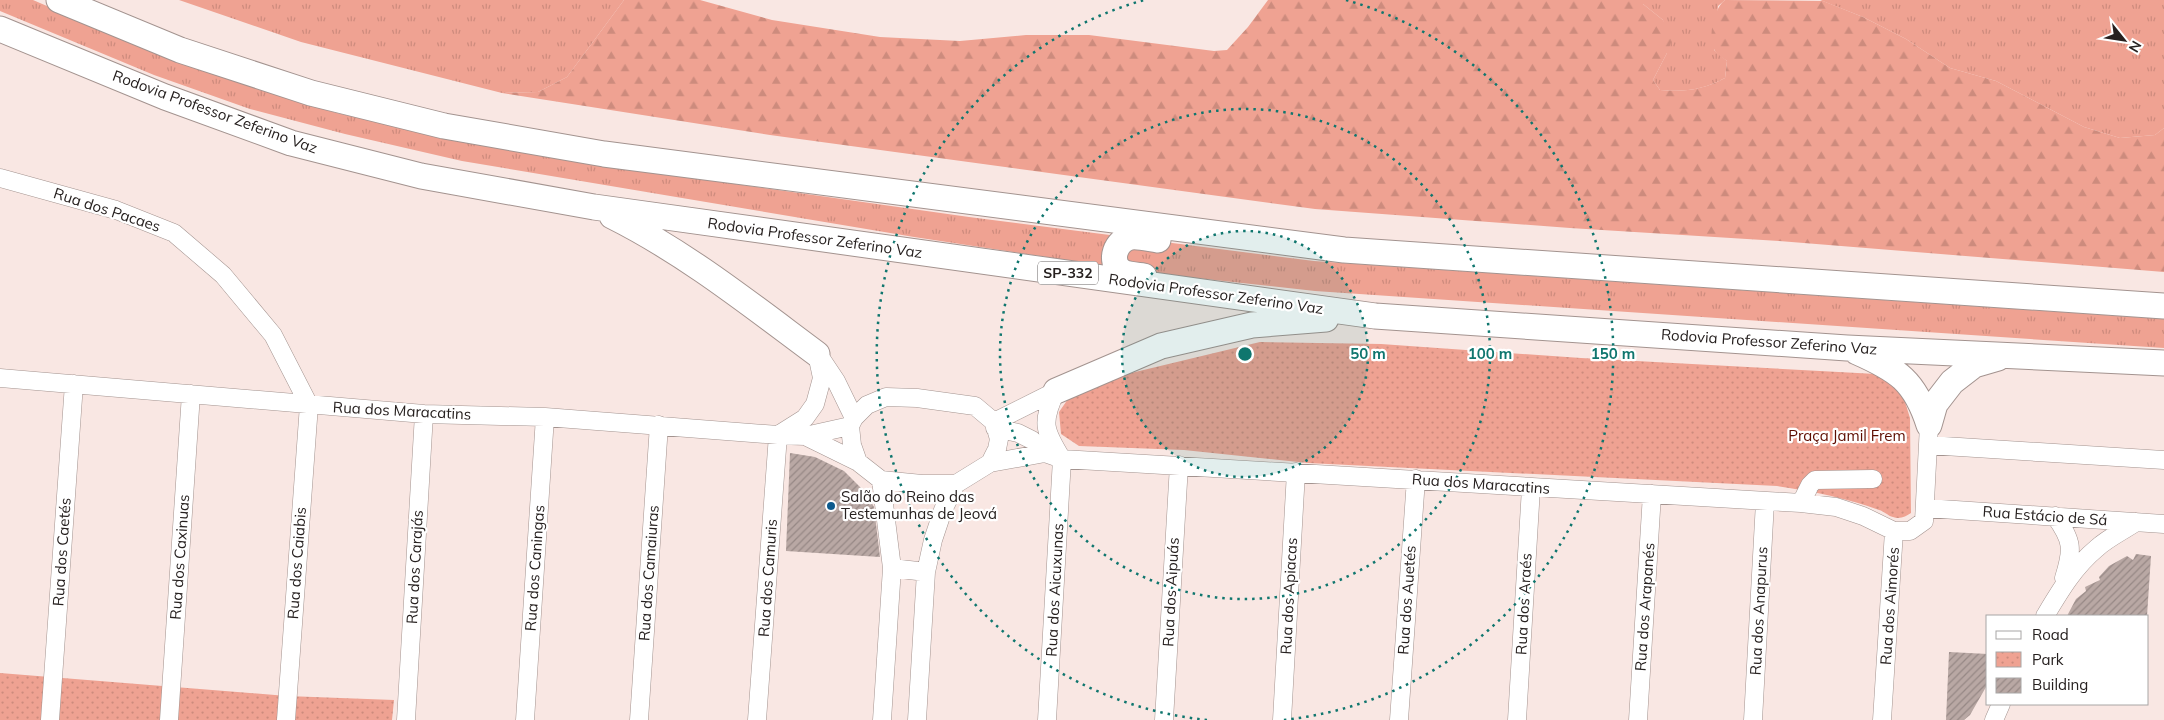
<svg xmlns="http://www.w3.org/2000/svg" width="2164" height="720" viewBox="0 0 2164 720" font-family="Mulish,sans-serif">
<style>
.grass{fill:url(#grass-tufts)}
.forest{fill:url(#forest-firs)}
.park{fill:url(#park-dots)}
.building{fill:url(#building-hatch)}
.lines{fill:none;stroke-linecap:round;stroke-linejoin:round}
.minor-casing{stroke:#a3938f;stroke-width:19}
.highway-casing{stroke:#a3938f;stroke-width:27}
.minor{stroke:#fff;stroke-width:18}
.highway{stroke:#fff;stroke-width:25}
.ring{fill:none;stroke:#0f766e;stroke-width:2.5;stroke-dasharray:2.5 5}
.poi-dot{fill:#0d5a8d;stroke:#fff;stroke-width:2}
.labels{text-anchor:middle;stroke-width:4.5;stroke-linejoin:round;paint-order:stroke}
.shield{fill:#fff;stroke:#676362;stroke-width:1}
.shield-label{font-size:14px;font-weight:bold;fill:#26201f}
.street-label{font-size:15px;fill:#26201f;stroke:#fff}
.park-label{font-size:15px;fill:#5d0d01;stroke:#fff}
.poi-label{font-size:15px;fill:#26201f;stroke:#fff;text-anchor:start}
.centre{fill:#0f766e;stroke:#fff;stroke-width:2.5}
.ring-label{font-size:15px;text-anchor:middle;font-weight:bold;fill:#0f766e;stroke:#fff;stroke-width:4.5;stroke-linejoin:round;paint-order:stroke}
</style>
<defs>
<pattern id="grass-tufts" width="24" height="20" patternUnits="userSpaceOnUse" patternTransform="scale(1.25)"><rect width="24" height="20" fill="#efa292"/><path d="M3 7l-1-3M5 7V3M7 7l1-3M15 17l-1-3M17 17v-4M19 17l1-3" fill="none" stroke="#cd8b7d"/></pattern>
<pattern id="forest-firs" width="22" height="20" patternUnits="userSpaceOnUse" patternTransform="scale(1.25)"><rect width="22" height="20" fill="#efa292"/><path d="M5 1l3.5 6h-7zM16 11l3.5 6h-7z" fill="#cd8b7d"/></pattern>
<pattern id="park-dots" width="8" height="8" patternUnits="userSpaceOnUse" patternTransform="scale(1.25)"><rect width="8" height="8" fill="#efa292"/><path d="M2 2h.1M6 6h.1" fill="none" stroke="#cd8b7d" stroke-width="1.8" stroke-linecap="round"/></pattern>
<pattern id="building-hatch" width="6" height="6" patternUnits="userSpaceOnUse" patternTransform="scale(1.25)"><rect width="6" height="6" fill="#b9a8a4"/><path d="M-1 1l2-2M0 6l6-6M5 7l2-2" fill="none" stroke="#968885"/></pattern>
</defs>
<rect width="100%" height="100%" fill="#f9e7e3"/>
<path class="grass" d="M0 0H33L170 59 279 96 337 113 474 144 672 175 969 217 1314 261 2164 319V348L1315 291 1159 274 914 237 462 161 345 134 250 109 154 75 0 11Z
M179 0H624L567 77 538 92 502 93 301 42Z
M1643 0H1725L1718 6 1714 50 1727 61 1725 78C1702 90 1686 92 1660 90L1653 80 1667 53 1663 20 1643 4Z
M1820 0H2164V128L2155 135 2120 138 2084 127 1996 81 1950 68 1906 39 1863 17Z"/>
<path class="forest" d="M624 0H700L772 20 880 37 960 41 1026 35H1089L1214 51 1227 50 1248 27 1268 0H1643V4L1663 20 1672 40 1667 53 1653 80 1660 90C1685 92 1702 90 1725 78L1727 61C1723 58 1718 55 1715 51 1707 38 1714 8 1725 0L1823 1 1863 17 1906 39 1950 68 1996 81 2084 127 2120 138 2155 135 2164 128V272L1779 241 1570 228 1315 209 770 135 502 93 538 92 567 77Z"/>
<path class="park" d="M1260 342 1381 344 1581 358 1876 374 1901 389 1910 418 1911 513C1906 516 1900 520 1893 517 1888 516 1884 511 1879 510 1847 498 1811 491 1777 486L1308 463 1184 450 1079 446 1061 434 1059 412 1077 386Z
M0 673 287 696 394 700 392 720H0Z"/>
<path class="building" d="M790 453 815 457 844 471 866 493 874 507 880 557 786 551Z
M2136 554 2151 556 2147 616H2067L2076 599 2086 591 2085 587 2100 580 2099 577 2109 566 2127 556 2133 560Z
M1949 652 1988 654 1986 687 1970 715 1964 720H1946Z"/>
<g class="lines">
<g class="minor-casing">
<path id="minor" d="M0 178 116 210 174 233 223 275 273 335 309 405 286 720
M822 360 836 381 854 418
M0 378 424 414 545 417 778 435 805 436 850 426
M886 397 917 398 975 406 994 422 999 439 997 449 990 463 956 484H922L881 480 858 462 852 445 850 426 854 418 867 405Z
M994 422 1056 391
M995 428 1018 433 1032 440 1045 453 1062 459 1801 503 1836 507 1863 516 1894 531
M805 436 858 462
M1928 445 2164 460
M990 463 1045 453
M881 480 892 568 882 720
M1801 503 1810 485 1815 480 1873 479
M1926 508 2164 524
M2055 516C2073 541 2073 549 2064 578
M892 568 926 572
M2045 616C2060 591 2074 567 2097 548 2108 538 2123 531 2136 522
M50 720 74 384
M169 720 191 394
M406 720 424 414
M525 720 545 417
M639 720 659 425
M757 720 778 435 805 418 815 404 822 378 817 354
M917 720 926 572 933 540 943 510 956 484
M1047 720 1062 459C1044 430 1041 423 1056 391
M1164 720 1179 465
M1282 720 1296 472
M1399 720 1416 479
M1517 720 1531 488
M1638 720 1652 494
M1753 720 1765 502
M1882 720 1894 531H1910L1924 521 1929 425
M1994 720 2001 704"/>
</g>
<g class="highway-casing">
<path id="highway" d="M59 0 180 50 311 93 444 126 604 154 1344 250 2164 306
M0 29 165 97 291 143 421 176 594 207 1375 316 1847 348 2164 363
M612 216C686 253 751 305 817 354
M1144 276C1137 275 1127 275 1121 271 1108 261 1116 240 1131 237 1139 236 1150 239 1158 240
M1857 352C1898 370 1915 381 1929 425
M1056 391 1161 346 1252 325 1326 319
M1929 425 1935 404 1952 382 1974 365 1998 358"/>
</g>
<use href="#minor" class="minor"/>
<use href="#highway" class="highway"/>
</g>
<circle cx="1245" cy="354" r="123" fill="#0f766e" fill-opacity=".12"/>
<g class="ring">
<circle cx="1245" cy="354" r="123"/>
<circle cx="1245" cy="354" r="245"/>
<path d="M1207 720A368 368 0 0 1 1144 0M1346 0A368 368 0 0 1 1283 720"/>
</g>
<circle class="poi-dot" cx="831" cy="506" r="5"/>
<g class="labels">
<rect class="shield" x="1038" y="261.5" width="60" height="23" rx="4"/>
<g class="shield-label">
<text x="1068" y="278">SP-332</text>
</g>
<g class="street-label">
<text transform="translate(215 112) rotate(20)" y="5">Rodovia Professor Zeferino Vaz</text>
<text transform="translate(107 210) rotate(18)" y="5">Rua dos Pacaes</text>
<text transform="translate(815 238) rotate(8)" y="5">Rodovia Professor Zeferino Vaz</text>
<text transform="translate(1216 294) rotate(8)" y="5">Rodovia Professor Zeferino Vaz</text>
<text transform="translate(1769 342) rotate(4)" y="5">Rodovia Professor Zeferino Vaz</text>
<text transform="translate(402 411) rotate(3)" y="5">Rua dos Maracatins</text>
<text transform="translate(1481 484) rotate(4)" y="5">Rua dos Maracatins</text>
<text transform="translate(2045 516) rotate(4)" y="5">Rua Estácio de Sá</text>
<text transform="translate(62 552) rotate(-86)" y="5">Rua dos Caetés</text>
<text transform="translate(180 557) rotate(-86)" y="5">Rua dos Caxinuas</text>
<text transform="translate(297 563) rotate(-86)" y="5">Rua dos Caiabis</text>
<text transform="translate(415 567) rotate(-87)" y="5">Rua dos Carajás</text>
<text transform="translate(535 568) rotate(-86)" y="5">Rua dos Caningas</text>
<text transform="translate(649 573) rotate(-86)" y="5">Rua dos Camaiuras</text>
<text transform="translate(768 578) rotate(-86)" y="5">Rua dos Camuris</text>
<text transform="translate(1055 590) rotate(-87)" y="5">Rua dos Aicuxunas</text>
<text transform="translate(1171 592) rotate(-87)" y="5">Rua dos Aipuás</text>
<text transform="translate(1289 596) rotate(-87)" y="5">Rua dos Apiacas</text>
<text transform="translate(1407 600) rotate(-86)" y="5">Rua dos Auetés</text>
<text transform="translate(1524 604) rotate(-87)" y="5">Rua dos Araés</text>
<text transform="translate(1890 606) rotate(-86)" y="5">Rua dos Aimorés</text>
<text transform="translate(1645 607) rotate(-86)" y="5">Rua dos Arapanés</text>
<text transform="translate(1759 611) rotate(-87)" y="5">Rua dos Anapurus</text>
</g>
<g class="park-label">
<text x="1847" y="441">Praça Jamil Frem</text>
</g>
<g class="poi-label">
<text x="841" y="502">Salão do Reino das<tspan x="841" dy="17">Testemunhas de Jeová</tspan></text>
</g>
</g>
<circle cx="1245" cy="354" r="8" class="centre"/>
<g class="ring-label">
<text x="1368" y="359">50 m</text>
<text x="1490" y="359">100 m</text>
<text x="1613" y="359">150 m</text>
</g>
<rect x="1986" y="615" width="162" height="90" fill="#ffffff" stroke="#a8a6a5"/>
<rect x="1996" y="631" width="25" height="8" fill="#ffffff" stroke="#a8a6a5"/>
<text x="2032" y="640" font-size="15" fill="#26201f">Road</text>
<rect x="1996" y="652" width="25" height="15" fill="url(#park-dots)" stroke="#a8a6a5"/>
<text x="2032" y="665" font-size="15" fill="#26201f">Park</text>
<rect x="1996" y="678" width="25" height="15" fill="url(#building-hatch)" stroke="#a8a6a5"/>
<text x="2032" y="690" font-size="15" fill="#26201f">Building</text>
<g transform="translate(2124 40) rotate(120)" stroke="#ffffff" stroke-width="4" paint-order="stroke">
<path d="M0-4L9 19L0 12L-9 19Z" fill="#26201f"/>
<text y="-8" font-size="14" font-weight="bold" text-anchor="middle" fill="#26201f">N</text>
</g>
</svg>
